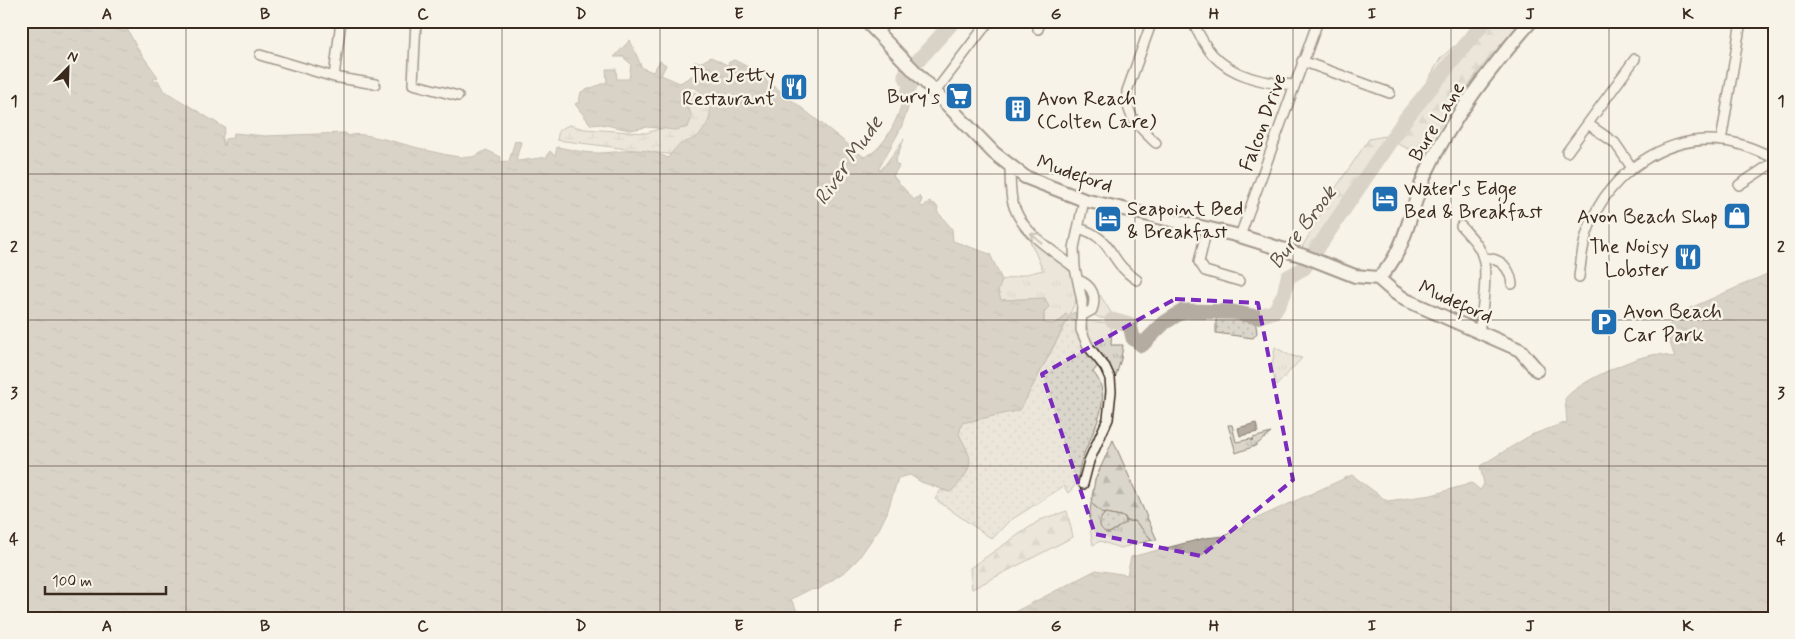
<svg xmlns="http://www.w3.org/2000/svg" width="1795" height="639" viewBox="0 0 1795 639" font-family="Mynerve,sans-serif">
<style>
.grass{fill:url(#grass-tufts);stroke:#8b8074}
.forest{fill:url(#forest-firs);stroke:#8b8074}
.wetland{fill:url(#wetland-marsh);stroke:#8b8074}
.park{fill:url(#park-dots);stroke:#8b8074}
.water{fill:url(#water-ripples);stroke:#84786c}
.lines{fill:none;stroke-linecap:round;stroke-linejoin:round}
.river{stroke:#b4aca0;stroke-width:15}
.street-casing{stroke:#3b2a1e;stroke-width:12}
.secondary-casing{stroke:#3b2a1e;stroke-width:16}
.street{stroke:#f7f3e8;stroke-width:9}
.secondary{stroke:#f7f3e8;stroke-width:12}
.oneway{stroke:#998e83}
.marked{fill:none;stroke:#7b2cbf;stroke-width:4;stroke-dasharray:10 6;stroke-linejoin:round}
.grid{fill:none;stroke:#3b2a1e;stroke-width:1;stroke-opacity:0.55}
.labels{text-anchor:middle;stroke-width:5;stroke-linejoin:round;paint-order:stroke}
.poi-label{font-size:20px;fill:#3b2a1e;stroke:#f7f3e8;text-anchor:end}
.street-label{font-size:20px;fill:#3b2a1e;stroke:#f7f3e8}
.water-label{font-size:21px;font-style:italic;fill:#5f5145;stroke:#f7f3e8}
.neatline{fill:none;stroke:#3b2a1e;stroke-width:2}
.grid-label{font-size:16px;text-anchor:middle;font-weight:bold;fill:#3b2a1e}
</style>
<defs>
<pattern id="grass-tufts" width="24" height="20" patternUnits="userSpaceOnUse" patternTransform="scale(1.25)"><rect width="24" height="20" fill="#dbd6cb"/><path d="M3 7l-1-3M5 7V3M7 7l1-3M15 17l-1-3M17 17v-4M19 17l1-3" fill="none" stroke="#bdb8ae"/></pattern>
<pattern id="forest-firs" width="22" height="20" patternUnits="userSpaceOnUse" patternTransform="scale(1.25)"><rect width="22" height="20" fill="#dbd6cb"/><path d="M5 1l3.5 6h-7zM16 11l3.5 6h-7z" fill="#bdb8ae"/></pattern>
<pattern id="wetland-marsh" width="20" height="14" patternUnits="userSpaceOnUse" patternTransform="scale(1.25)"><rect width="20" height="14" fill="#dbd6cb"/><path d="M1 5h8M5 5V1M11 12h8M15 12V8" fill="none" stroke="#bdb8ae"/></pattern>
<pattern id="park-dots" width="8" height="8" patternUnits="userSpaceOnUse" patternTransform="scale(1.25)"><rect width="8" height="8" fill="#dbd6cb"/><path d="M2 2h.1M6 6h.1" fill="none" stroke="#bdb8ae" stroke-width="1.8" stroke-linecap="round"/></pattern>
<pattern id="water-ripples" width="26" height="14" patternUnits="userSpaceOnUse" patternTransform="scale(1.25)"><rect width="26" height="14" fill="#b4aca0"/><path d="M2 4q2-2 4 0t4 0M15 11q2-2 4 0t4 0" fill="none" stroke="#948c82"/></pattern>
</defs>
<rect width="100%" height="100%" fill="#f7f3e8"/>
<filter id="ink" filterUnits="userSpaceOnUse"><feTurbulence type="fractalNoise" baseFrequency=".02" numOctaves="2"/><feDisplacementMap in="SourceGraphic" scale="10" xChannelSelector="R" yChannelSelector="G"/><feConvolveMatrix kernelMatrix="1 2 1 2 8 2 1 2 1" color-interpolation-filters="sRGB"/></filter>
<g filter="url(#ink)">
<path class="grass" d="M1033 240C1051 253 1077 268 1077 293 1077 300 1072 309 1069 316L1053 324 1044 323 1045 298 1001 300 998 291 1002 280 1043 270 1030 241Z
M1100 295 1112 314V319L1100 318 1092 314Z
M1086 321 1112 323 1111 345H1123L1121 359 1115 379 1089 336Z
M1275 347 1289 355 1302 358 1276 386 1272 366Z
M1228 425H1232L1236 442 1251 439 1252 441 1253 438 1271 433 1255 446 1236 453Z
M1091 503 1104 514 1100 524 1106 533H1110L1127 521H1135L1152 540 1120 548 1100 541 1093 545 1089 523Z"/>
<path class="forest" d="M1480 21H1521L1480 69 1420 154 1389 140 1311 253 1300 251 1335 189 1369 139 1391 135 1422 91 1440 59 1454 46 1457 48Z
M1113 440 1157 540H1152L1135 521H1127L1125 517 1106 513 1104 514 1091 503 1095 480Z
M1067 511 1073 537 972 589 970 568 1040 520Z"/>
<path class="wetland" d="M694 92 716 99 714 125 675 155 557 140 559 130 569 125 585 129 646 133 680 123Z"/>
<path class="park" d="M1216 317 1255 319 1257 333 1253 338 1216 333Z
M1069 318 1075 321 1078 334 1099 364 1093 372C1116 398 1091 433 1082 459 1077 473 1081 482 1068 493L1064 486 1008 522 992 539 935 499 941 490 950 492C960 484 975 467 968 453 966 447 962 441 959 434L962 423 1020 410Z
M1106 513 1125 517 1126 523 1109 533C1098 531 1097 519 1106 513Z"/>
<path class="water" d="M21 21H123L137 48 158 77 153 80 155 82 158 80 163 90 225 128 222 139 224 146 225 139 233 138 234 133 265 136 345 133 349 136C363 127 445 161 472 157 477 156 482 152 486 150L501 157 500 162 509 161 515 141 521 142 516 160 518 161 548 157 547 155 550 151 555 156 557 147C570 149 583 153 596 153 624 153 640 144 668 158 681 137 690 145 701 133 716 116 712 96 693 87L683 93 692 117 688 127 675 130 647 127 630 130 601 124 591 125 575 104 579 102 581 92 607 82 606 69H616L617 79H629L631 64 623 57H614L630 40 642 68 653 72 660 61 666 65 661 75 680 83 695 74 694 62H702L711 57 729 66 728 63 734 60 754 70 752 77 756 72 864 157C886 150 902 111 905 89 906 84 903 76 901 70L915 88 901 128 878 170H881L904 139 895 162 899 166 893 176 914 200 919 196 922 199 920 205 923 207 928 202 935 204 938 208 937 211 952 229 953 241 990 254 1002 280 998 291 1001 300 1045 298 1049 307 1043 313 1044 323 1053 324 1062 320 1065 314 1069 316 1074 312 1076 313 1075 321 1068 318 1020 410 962 423 959 434C962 441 966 447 968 453 975 467 960 484 950 492L921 482 910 475 898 478 887 513 879 529 858 559 847 570 819 589 809 590 791 599 797 611H788L787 618H21Z
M1774 271V618H1003L1096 570 1127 575 1131 557 1205 538 1225 536 1249 522 1352 475 1387 501 1432 495 1472 483 1480 490 1484 484 1480 466 1531 435 1567 422 1565 399C1576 383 1632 358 1652 355 1660 353 1667 356 1675 358L1666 330 1677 314Z
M1256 423 1258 432 1240 436 1238 428Z"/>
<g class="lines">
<path class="river" d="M908 92 910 86 905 75 954 21
M1112 320 1130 325 1133 338 1142 345 1164 323 1183 311 1233 312 1257 317 1275 311 1284 294 1288 277 1304 268 1406 118 1485 21"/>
<g class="street-casing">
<path id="street" d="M416 21 413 84 458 96
M1152 21 1127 91C1125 116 1139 127 1156 143
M1192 21C1198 32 1204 45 1212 54 1233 77 1264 83 1294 85
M1038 29 1040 21
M876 33 888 21
M260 55 334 77 375 84
M1302 61 1390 93
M334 77 341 21
M935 92 989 21
M1588 124 1615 143 1632 168
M1721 141 1741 21
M1567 152 1635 59
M1010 165C1010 176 1010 189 1012 200 1020 233 1051 249 1075 268
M1739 185 1774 162
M1461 226C1469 235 1480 245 1483 258 1488 275 1482 313 1479 331
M1078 228C1115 238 1107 261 1137 280
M1207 228 1199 262 1205 271 1239 281
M1240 236 1318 21
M1484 258C1500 258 1510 267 1512 284
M1579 277C1581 260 1583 241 1590 225 1610 173 1666 134 1723 141 1741 143 1757 150 1774 158
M1078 280C1092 285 1097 296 1092 310L1083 315
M1083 484 1089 461 1108 419 1111 391 1110 378 1105 367 1088 346 1081 330 1082 301 1075 268 1074 248 1084 200"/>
</g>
<g class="secondary-casing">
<path id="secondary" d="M866 21 994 153 1025 177 1084 200 1240 236 1304 256 1355 276 1378 278
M1378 278C1405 256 1411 206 1425 175 1451 118 1491 68 1531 21
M1378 278 1394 292 1406 300 1520 350 1537 370"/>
</g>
<use href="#street" class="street"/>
<use href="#secondary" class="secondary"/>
</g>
<defs><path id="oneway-shaft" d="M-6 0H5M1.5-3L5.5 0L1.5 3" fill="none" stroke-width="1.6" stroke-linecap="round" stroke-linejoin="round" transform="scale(1.25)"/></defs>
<use class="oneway" href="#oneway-shaft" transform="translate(1036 238) rotate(-139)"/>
</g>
<path d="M0 0H1795V639H0ZM1175 299 1258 303 1293 480 1201 556 1095 534 1042 374Z" fill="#f7f3e8" fill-opacity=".55" fill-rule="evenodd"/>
<path class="marked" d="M1175 299 1258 303 1293 480 1201 556 1095 534 1042 374Z"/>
<path class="grid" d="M186 21V618M344 21V618M502 21V618M660 21V618M818 21V618M977 21V618M1135 21V618M1293 21V618M1451 21V618M1609 21V618M21 174H1774M21 320H1774M21 466H1774"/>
<defs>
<g id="restaurant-square" transform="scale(1.4375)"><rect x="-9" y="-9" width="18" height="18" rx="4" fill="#1f6fb2" stroke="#f7f3e8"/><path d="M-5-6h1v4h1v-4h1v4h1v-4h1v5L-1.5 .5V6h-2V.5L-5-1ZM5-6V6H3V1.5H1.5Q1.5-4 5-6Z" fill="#fff"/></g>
<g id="supermarket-square" transform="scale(1.4375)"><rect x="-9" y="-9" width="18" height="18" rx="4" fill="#1f6fb2" stroke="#f7f3e8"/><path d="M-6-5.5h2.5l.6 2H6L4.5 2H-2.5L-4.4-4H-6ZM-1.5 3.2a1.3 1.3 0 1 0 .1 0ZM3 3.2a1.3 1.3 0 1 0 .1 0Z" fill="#fff"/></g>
<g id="building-square" transform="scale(1.4375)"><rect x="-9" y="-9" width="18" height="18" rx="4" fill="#1f6fb2" stroke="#f7f3e8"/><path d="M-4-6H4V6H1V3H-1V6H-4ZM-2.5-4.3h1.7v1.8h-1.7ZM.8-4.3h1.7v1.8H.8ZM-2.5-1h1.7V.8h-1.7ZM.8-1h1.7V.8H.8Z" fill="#fff"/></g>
<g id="hotel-square" transform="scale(1.4375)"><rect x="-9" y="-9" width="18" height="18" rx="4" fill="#1f6fb2" stroke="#f7f3e8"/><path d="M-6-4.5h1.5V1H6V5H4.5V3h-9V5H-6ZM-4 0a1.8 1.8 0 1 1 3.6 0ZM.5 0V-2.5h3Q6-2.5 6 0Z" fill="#fff"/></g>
<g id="shop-square" transform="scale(1.4375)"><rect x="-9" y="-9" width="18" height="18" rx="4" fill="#1f6fb2" stroke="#f7f3e8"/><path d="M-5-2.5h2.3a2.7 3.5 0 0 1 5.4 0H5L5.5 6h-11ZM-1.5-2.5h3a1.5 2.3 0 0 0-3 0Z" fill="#fff"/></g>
<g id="parking-square" transform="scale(1.4375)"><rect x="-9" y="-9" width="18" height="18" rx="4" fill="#1f6fb2" stroke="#f7f3e8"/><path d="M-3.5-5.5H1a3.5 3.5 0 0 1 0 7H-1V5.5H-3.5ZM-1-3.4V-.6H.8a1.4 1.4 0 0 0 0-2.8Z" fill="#fff"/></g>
</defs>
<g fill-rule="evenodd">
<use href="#restaurant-square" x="794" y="87"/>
<use href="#supermarket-square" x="959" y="96"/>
<use href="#building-square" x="1018" y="109"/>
<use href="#hotel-square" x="1385" y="199"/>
<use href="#shop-square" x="1737" y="216"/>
<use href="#hotel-square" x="1108" y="219"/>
<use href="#restaurant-square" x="1688" y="257"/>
<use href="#parking-square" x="1604" y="322"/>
</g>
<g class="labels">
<g class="poi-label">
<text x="775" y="82">The Jetty<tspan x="775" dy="23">Restaurant</tspan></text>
<text x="940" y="103">Bury's</text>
<text x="1037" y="105" text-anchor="start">Avon Reach<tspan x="1037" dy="23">(Colten Care)</tspan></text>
<text x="1404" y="195" text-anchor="start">Water's Edge<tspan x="1404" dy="23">Bed &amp; Breakfast</tspan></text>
<text x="1127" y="215" text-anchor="start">Seapoint Bed<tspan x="1127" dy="23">&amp; Breakfast</tspan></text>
<text x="1718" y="223">Avon Beach Shop</text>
<text x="1669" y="253">The Noisy<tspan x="1669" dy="23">Lobster</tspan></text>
<text x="1623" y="318" text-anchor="start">Avon Beach<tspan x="1623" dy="23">Car Park</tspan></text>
</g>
<g class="street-label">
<text transform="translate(1436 121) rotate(-59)" y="7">Bure Lane</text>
<text transform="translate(1262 122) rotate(-70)" y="7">Falcon Drive</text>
<text transform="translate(1075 173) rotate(19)" y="7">Mudeford</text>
<text transform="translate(1456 301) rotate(24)" y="7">Mudeford</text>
</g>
<g class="water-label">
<text transform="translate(848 160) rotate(-55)" y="7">River Mude</text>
<text transform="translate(1302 227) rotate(-53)" y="7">Bure Brook</text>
</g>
</g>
<rect width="1795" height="639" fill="none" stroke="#f7f3e8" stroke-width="55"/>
<g transform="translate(68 68) rotate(23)" stroke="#f7f3e8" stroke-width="4" paint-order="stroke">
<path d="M0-4L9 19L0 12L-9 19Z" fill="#3b2a1e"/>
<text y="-8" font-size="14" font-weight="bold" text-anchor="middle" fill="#3b2a1e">N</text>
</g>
<path d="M45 586v8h121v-8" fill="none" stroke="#3b2a1e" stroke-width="2.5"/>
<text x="52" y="586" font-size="15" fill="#3b2a1e" stroke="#f7f3e8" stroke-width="4" paint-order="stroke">100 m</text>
<rect x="28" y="28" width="1740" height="584" class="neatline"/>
<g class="grid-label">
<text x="107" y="19">A</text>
<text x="265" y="19">B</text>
<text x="423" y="19">C</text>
<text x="581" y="19">D</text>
<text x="739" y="19">E</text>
<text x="898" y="19">F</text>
<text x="1056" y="19">G</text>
<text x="1214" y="19">H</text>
<text x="1372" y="19">I</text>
<text x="1530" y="19">J</text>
<text x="1688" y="19">K</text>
<text x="14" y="106">1</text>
<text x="1781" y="106">1</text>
<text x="14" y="252">2</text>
<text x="1781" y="252">2</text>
<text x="14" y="398">3</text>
<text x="1781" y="398">3</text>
<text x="14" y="544">4</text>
<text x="1781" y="544">4</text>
<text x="107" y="631">A</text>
<text x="265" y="631">B</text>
<text x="423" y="631">C</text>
<text x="581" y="631">D</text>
<text x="739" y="631">E</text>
<text x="898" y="631">F</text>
<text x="1056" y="631">G</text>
<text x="1214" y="631">H</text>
<text x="1372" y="631">I</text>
<text x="1530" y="631">J</text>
<text x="1688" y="631">K</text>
</g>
</svg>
